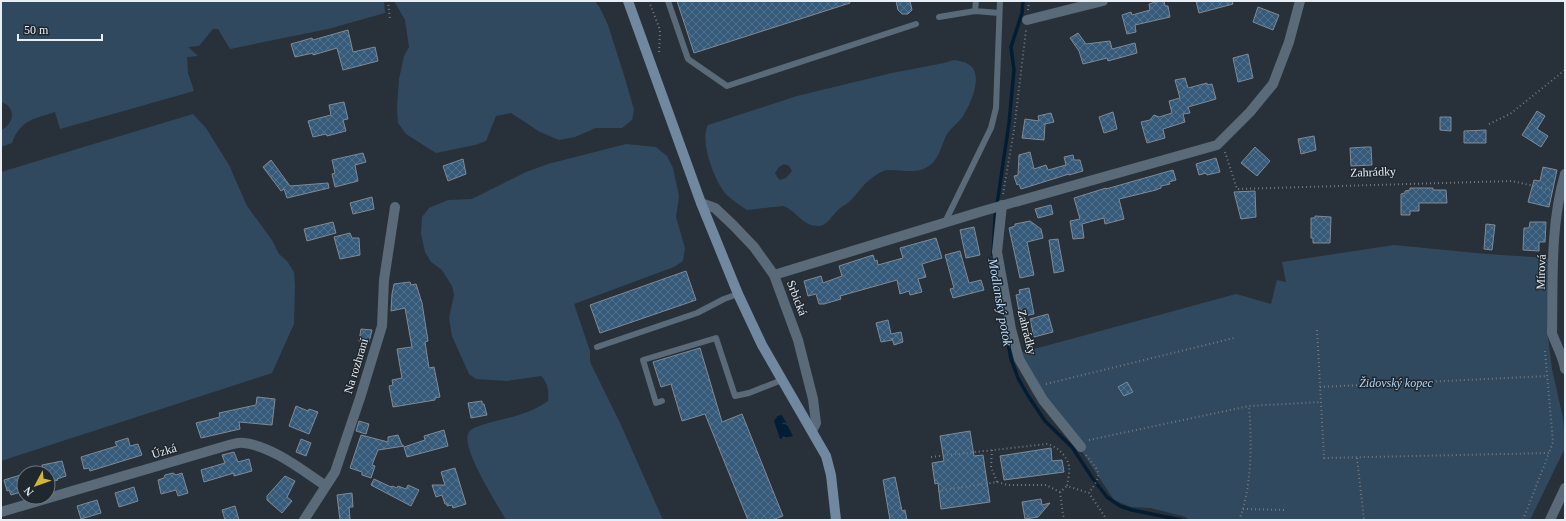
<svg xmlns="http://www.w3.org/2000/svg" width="1566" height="521" viewBox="0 0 1566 521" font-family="'Times New Roman',serif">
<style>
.green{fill:#31495e;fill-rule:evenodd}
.water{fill:url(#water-ripples)}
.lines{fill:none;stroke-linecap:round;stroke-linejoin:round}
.stream{stroke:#031e34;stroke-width:3.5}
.building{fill:url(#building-cross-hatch);stroke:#808a94}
.path{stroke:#727980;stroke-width:2;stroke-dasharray:1 3;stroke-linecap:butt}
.lane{stroke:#5a6a78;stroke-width:6}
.street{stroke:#5a6a78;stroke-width:10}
.secondary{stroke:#7089a0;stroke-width:10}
.labels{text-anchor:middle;stroke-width:3;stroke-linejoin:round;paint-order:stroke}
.street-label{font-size:12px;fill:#e9eef4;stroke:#1f272f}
.park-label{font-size:12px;font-style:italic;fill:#b1d4f4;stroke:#1f272f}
.water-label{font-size:13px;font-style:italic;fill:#bbdeff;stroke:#1f272f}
</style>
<defs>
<pattern id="water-ripples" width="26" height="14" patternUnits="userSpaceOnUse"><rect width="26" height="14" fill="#031e34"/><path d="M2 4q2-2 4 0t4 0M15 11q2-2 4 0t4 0" fill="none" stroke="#283f52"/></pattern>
<pattern id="building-cross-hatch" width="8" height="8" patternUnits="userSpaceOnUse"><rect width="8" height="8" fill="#365a7a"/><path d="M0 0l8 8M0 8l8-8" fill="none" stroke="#53728e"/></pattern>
</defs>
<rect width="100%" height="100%" fill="#283139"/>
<path class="green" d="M1 1H384L385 13 328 29 230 49 218 29H213L199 46 188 47 198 56 187 57 188 73 194 91 60 129 55 112C34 119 20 120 12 143L1 147V130C15 124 16 106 1 102Z
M394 1H595L600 8 608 25 624 75 634 110 632 120 622 128H596L575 137 559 140 540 132 511 113 496 116 486 141 475 145 436 153 406 134 398 123 397 108 399 79 404 56 409 47 405 20Z
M954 60C960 61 966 62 971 66 983 77 970 105 963 116 958 123 951 128 947 134 941 145 940 158 929 166 916 175 902 169 888 170 883 170 876 175 872 178 863 184 858 193 851 200 848 204 843 205 839 209 833 214 827 226 819 226 803 227 796 210 783 206L747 210C740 205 733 201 727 195 715 183 699 140 708 125L797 96 892 73 944 63ZM784 164 789 166 792 171 786 178 780 180 777 177 775 173 779 167Z
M193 114 206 128 229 165 247 206 272 240 279 254 287 261 294 272 295 285 294 324 272 373 1 461V172Z
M626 144 656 147 667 156 673 168 679 196 676 217 685 248 683 261 674 267 574 304 590 351V362L621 425 663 520H506C498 505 459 446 469 432 472 427 483 425 488 423 510 417 528 415 548 401 549 391 548 383 541 376L507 381 476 379 469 374 452 336 449 318 454 295 452 286 442 270 431 262 425 252 421 234 422 217 429 208 448 200 472 199 526 172 548 164Z
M1394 245 1486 254 1548 258 1547 329 1552 369 1563 418 1565 448 1530 520H1188L1186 517 1151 508 1131 507 1114 500 1077 444 1033 394 1019 366 1016 354 1236 294 1271 304 1277 280 1286 282 1282 262Z"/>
<path class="water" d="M782 415 793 436 780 439 774 421 777 416Z"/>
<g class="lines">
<path class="stream" d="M993 255 995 218 1009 123 1014 70 1011 47 1022 13 1023 1
M1004 321 1011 359 1018 378 1027 394 1045 421 1072 447 1093 479 1107 497 1120 506 1132 510 1181 520"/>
</g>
<path class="building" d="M677 1H849L850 3 694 53Z
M896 1H910L912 10 908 14H902L898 10Z
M1159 1H1164L1165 6H1168L1170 17 1135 25 1136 32 1127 34 1122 15 1131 12 1132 15 1150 10 1149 4Z
M1196 1H1232L1233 4 1199 13Z
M1258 7 1279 15 1273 30 1253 22Z
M348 30 353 52 375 47 378 61 343 70 337 48 313 55V53L295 57 291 44 312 38 313 40Z
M1078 33 1086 44 1110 41 1112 49 1135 43 1137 53 1108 61 1107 58 1083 64 1079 51 1070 38Z
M1248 54 1253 78 1238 82 1233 58Z
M1185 78 1188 88 1207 83V85L1212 84 1216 99 1188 107 1190 113 1183 114 1185 122 1163 129 1165 138 1147 143 1141 122 1150 120 1154 115 1159 117 1172 113 1169 101 1180 98 1175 80Z
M344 102 348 119 343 120 346 131 327 136 326 134 313 137 308 121 331 115 329 105Z
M1537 111 1545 116 1537 129 1548 136 1541 147 1522 135Z
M1113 112 1117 129 1104 133 1099 117Z
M1051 113 1054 122 1045 124 1044 140 1022 138 1025 119 1039 121 1038 116Z
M1440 117H1451V131L1440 130Z
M1486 130V143H1464V131Z
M1314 136 1316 150 1301 154 1298 139Z
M1255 147 1270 161 1257 176 1241 163Z
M1366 147H1371L1372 165 1351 166 1350 148Z
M1030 152 1034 169 1046 165 1048 170 1066 165 1064 157 1073 155 1074 160H1080L1083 171 1069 175V174L1021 189 1019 184 1017 185 1014 176 1018 175 1019 155Z
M363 153 366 162 355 165 358 181 335 187 332 174 335 173 332 160Z
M1216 158 1220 172 1207 175 1206 173 1199 175 1196 164Z
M463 159 466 174 448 181 443 166Z
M271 160 290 186 328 183 329 188 287 198 284 189 281 191 263 167Z
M1543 167 1557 170 1549 207 1528 202 1534 180 1540 181Z
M1173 170 1176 180 1169 182 1170 184 1161 186V188L1156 190 1119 199 1124 219 1105 224 1104 218 1082 224 1084 238 1073 239 1070 221 1080 219 1074 198 1106 188V189Z
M1410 188H1433V190H1446L1447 203H1419V211H1410V215H1401V194L1405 193V191L1410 190Z
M1255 191 1256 217 1241 219 1234 192Z
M372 197 374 209 353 214 350 203Z
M1051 205 1053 214 1038 218 1035 209Z
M1315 216 1331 217 1330 243H1313V238H1311V218H1315Z
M1030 221 1041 229 1043 238 1027 242 1034 275 1020 278 1009 228 1015 226V224Z
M333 222 336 233 307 241 304 229Z
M1530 222H1546L1545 242H1539V251L1523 250 1524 228H1529Z
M1486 224 1495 225 1492 250 1484 249Z
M974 227 980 255 966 258 960 230Z
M350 233 352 238H359L360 255 340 259 334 237Z
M936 238 942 258 922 264 926 277 918 279 922 292 910 295 909 291 900 294 897 280 840 296 841 299 824 304H819L816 294 808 296 804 281 821 276 823 283 842 276 839 266 873 255 875 261 877 260 878 265 903 258 900 248Z
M1058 239 1064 271 1054 273 1049 240Z
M960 251 969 283 981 280 984 290 953 298 950 289 954 288 945 255Z
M686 271 696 300 600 333 590 305Z
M410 282 411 285 416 284 422 303 428 341 425 342 429 368 434 367 440 397 435 398V400L393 407 389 386 393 385 392 380 402 378 397 349 412 347 405 308 391 311 392 294 394 284Z
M1029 288 1034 314 1020 317 1016 295 1020 294 1019 290Z
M1048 314 1053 332 1034 337 1030 319Z
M888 320 891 334 901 332 903 342 894 345 892 338V340L881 342 876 323Z
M361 329 372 330 369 342 359 341Z
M700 348 722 422 742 414 783 516 772 520H748L705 414 682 421 671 384 661 387 653 362Z
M1127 382 1133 392 1124 396 1118 387Z
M257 397 275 399 272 425 239 422 240 429 201 438 196 423 220 417 219 413 256 405Z
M482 401V404H484L487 415 471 418 468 403Z
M296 406 308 411 309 409 318 412 309 434 289 426Z
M359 421 369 424 366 434 356 431Z
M444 430 448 446 407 457 404 447 425 440 424 436Z
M970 431 974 456 983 455 990 502 941 509 938 483 935 484 932 463 944 461 940 436Z
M361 435 388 442V437L398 435 402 445 404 446 378 450 372 465 375 466 371 478 362 475V472L350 468Z
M128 438 130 446 138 444 142 455 90 471 89 468 84 469 81 457 117 446 115 442Z
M301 439 311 443 306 456 296 452Z
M1051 448 1052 461 1062 460 1064 472 1004 480 1000 456Z
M234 452 238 462 249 459 252 471 234 476V473L204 482 201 470 225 463 222 455Z
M62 461 66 476 57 479 58 480 48 483V473H30V470L42 467V465Z
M455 468 466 504 453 508 452 505 447 506V504H445L442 495 436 497 432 485H445L441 472Z
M173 473 176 475 182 473 188 493 178 496 176 490 161 494 158 480 164 478 165 475Z
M24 474V491L11 495 9 490 7 491 4 480Z
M285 476 295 481 287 497 292 501 282 513 267 500V496Z
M895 477 902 511 905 510 907 520H890L883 480Z
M374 479 391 487 392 486 397 488 398 486 406 489 408 485 419 490 411 506 371 485Z
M134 487 138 501 119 507 115 493Z
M352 493 353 507H349L350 519 340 520 337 495Z
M1041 499 1042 505 1050 503 1038 517 1025 519 1022 502Z
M97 500 101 513 81 519 77 506Z
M235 506 239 520H225L222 510Z"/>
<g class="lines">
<path class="path" d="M388 1 390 19
M649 1 660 30 659 54
M1028 10 1029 1
M1489 124 1510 114 1565 70
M1225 152 1237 189 1512 181 1551 190
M1003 194 1014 130 1026 30
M1317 330 1324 458 1549 453 1523 520
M1545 351 1553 442 1549 453
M1046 384 1234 338
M1320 387 1548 376
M1089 440 1249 406 1321 402
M992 450 991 467 997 482
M1086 455C1100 473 1103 473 1089 493
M931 457 1047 444C1057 446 1067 456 1069 466 1070 471 1068 480 1067 486L1089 493 1107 520
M1357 458 1364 520
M938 491 997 482 1008 485H1046L1060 492 1067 486
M1060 492 1063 515 1065 520
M1243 509 1287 510
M1239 520C1252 488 1252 441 1249 407"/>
<path class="lane" d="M668 1 688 59 727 86 916 24
M975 11 976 1
M939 17 975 11 999 13
M945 222 991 128 996 108 1000 1
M597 347 697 313 724 299 738 294
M662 401 656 403 643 360 716 338 735 396 749 393 782 380"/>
<path class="street" d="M1027 20 1103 1
M1565 174C1550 225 1553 280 1552 333 1556 345 1563 356 1565 369
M701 203 715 208 733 225 754 247 774 275 798 340 813 399 816 423 812 431
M1002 205 997 252 1011 329 1019 359 1043 400 1081 447
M774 275 983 211 1217 145 1250 112 1273 84 1289 42 1300 1
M1 512 229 445C234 444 239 442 244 443 272 446 303 471 326 486
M304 520 335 472 360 398 382 326 384 280 395 207
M1550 520 1565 488"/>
<path class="secondary" d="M628 1 701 203 738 294 762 345 826 456 831 475 836 520"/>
</g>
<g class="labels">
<g class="street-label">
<text transform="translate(1373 172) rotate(-2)" y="4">Zahrádky</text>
<text transform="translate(1541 272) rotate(-88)" y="4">Mírová</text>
<text transform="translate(797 298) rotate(69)" y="4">Srbická</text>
<text transform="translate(1027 332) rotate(76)" y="4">Zahrádky</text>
<text transform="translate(356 366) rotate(-73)" y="4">Na rozhraní</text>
<text transform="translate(164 451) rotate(-17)" y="4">Úzká</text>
</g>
<g class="park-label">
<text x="1396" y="387">Židovský kopec</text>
</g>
<g class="water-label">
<text transform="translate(1001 302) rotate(80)" y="5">Modlanský potok</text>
</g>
</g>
<rect width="1566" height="521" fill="none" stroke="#e9eef4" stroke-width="4"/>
<g transform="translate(36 485) rotate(229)"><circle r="19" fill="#1f272f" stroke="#70777e"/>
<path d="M0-3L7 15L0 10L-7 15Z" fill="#d3b635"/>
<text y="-6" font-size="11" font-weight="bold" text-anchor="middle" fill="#e9eef4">N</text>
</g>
<path d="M18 34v6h84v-6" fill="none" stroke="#e9eef4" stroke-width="2"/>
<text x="24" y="34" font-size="12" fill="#e9eef4" stroke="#1f272f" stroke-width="3" paint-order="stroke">50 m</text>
</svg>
